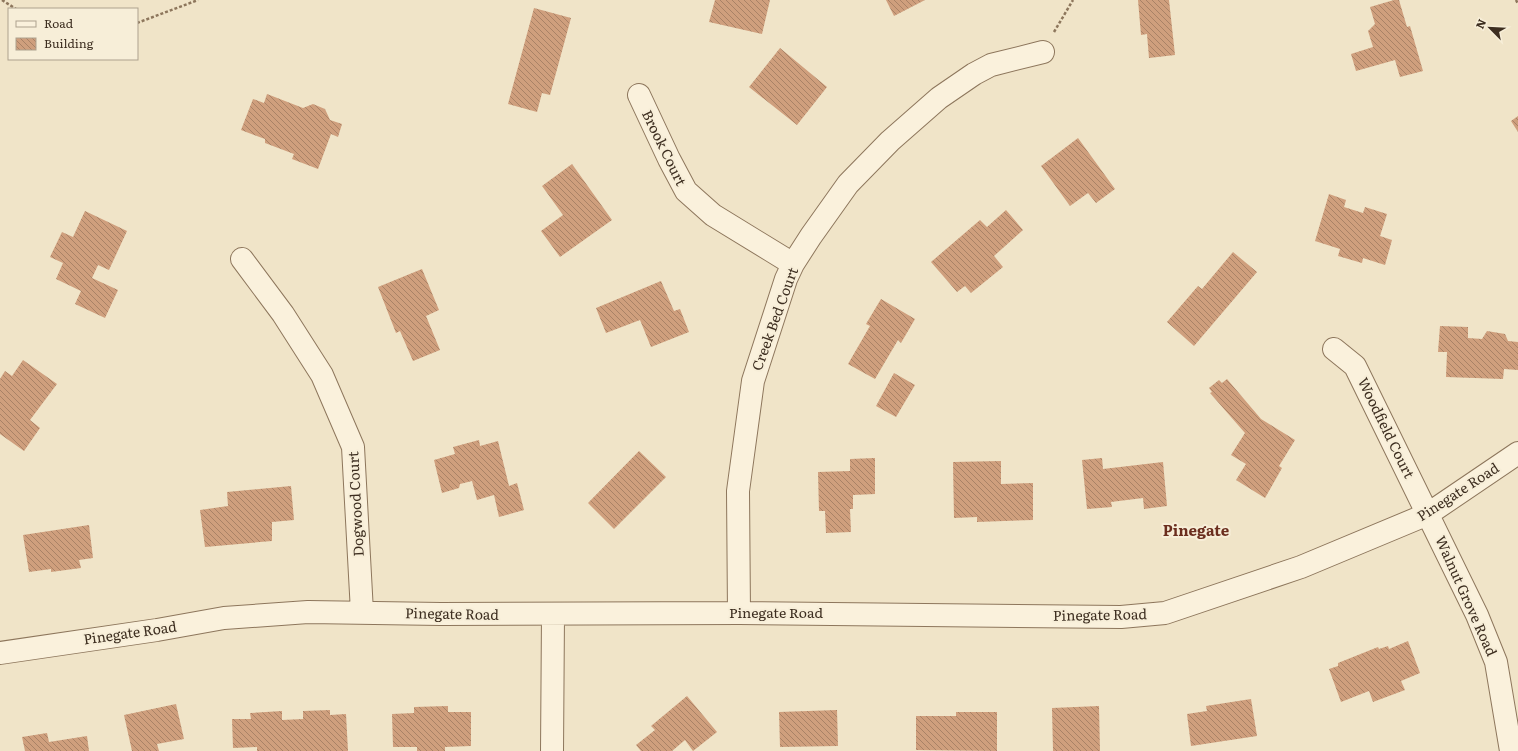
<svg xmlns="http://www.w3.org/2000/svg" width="1518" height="751" viewBox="0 0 1518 751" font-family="Literata,serif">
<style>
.building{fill:url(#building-back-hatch)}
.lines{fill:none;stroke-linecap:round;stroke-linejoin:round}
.street-casing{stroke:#8d765c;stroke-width:24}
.path{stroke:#8d765c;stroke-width:2.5;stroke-dasharray:3 2;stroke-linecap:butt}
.street{stroke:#faf1dc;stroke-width:22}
.labels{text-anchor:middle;stroke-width:4;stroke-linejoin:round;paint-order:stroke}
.street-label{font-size:14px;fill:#3d2e20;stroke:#f7eed8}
.neighbourhood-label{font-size:15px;font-weight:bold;fill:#6b2e1e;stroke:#f7eed8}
</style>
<defs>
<pattern id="building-back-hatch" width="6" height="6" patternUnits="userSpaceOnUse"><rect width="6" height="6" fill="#cf9f7d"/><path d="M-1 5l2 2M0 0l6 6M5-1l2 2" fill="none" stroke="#a98266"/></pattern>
</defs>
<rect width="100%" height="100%" fill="#f0e4c8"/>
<path class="building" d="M715 0H770L762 34 709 22Z
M886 0H925L894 16Z
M1138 0H1169L1175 55 1149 58 1147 34 1141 35Z
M1394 0H1399L1407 27 1410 26 1423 71 1400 77 1395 60 1356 71 1351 54 1373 47 1368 31 1375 24 1370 7Z
M534 8 571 18 550 95 542 93 537 112 508 104Z
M780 48 827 87 797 125 749 87Z
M267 94 303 108 313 104 325 109 330 120 342 124 338 137 331 134 318 169 292 159 294 154 265 143V139L241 130 253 99 264 103Z
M1518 116V132L1511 121Z
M1078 138 1115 189 1096 203 1088 193 1070 206 1041 166Z
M572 164 612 220 560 257 541 231 563 215 542 186Z
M1329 194 1346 200 1344 207 1363 213 1365 207 1387 214 1380 236 1392 240 1385 265 1363 258 1362 263 1338 256 1340 249 1315 241Z
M1006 210 1023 230 994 256 1003 267 971 293 965 286 957 292 931 262 980 220 987 227Z
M85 211 127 231 109 270 98 265 92 278 118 290 105 318 75 304 81 291 56 279 63 263 50 257 62 232 73 237Z
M1233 252 1257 272 1194 346 1167 322 1198 286 1202 289Z
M422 269 439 310 426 316 440 350 413 361 400 331 396 333 378 287Z
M661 281 674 311 680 309 689 332 651 347 640 320 606 333 596 308Z
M881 299 915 319 901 343 898 340 875 379 848 364 870 326 866 324Z
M1440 326 1468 327V338L1482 339 1487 331 1505 334 1508 341 1518 342V370L1504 369 1503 379 1446 377 1447 352H1438Z
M23 360 57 384 30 420 40 428 24 451 0 434V379L5 371 12 376Z
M894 373 915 385 896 417 876 406Z
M1227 379 1261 419 1295 440 1279 466 1282 468 1265 498 1236 480 1246 464 1231 455 1245 433 1210 393 1212 392 1209 388 1219 380 1222 383Z
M479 440 480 446 498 441 509 486 517 483 524 510 499 517 494 495 477 500 472 481 460 484 459 488 442 493 434 460 455 454 453 447Z
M639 451 666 477 614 529 588 503Z
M875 458V494L853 495V509H850L851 532 826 533 825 511H819L818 472 850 471V459Z
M1102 458 1103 469 1163 462 1167 506 1144 509 1143 498 1111 502 1112 507 1087 509 1082 460Z
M1001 461V484L1033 483V520L977 522V517L954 518 953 462Z
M291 486 294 520 272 522V541L205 547 200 510 228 506 227 492Z
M89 525 93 558 79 560 81 568 51 572V569L29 572 23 535Z
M1408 641 1420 673 1401 681 1405 690 1373 702 1369 691 1341 702 1329 669 1338 666V663L1378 647 1379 649 1388 646 1389 649Z
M687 696 717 732 693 751 685 740 672 751H641L636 745 655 730 651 726Z
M1251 699 1257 736 1191 746 1187 714 1207 711 1206 706Z
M176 704 184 739 157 744 159 751H132L124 715Z
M448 706V712H471V746L445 747V751H417V747H393L392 714 414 713V707Z
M1099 706 1100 751H1053L1052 708Z
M330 710V715L346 714 348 751H257V747L233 748 232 719H251L250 713 282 711V720L303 719V711Z
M837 710 838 746 780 747 779 712Z
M956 712H997V751L916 750V716H956Z
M47 733 49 742 87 736 89 751H25L22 737Z"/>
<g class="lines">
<g class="street-casing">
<path id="street" d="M639 95 669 159 686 191 713 215 793 264
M242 259 283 314 322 375 353 447 362 612
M1334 349 1355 366 1477 615 1496 662 1511 751
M739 613 738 491 753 381 786 279 793 264 811 236 848 184 890 141 939 98 974 74 991 65 1043 52
M0 653 157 630 224 618 308 612 441 614 739 613 1121 617 1165 613 1301 567 1428 514 1518 453
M552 751 553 615"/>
</g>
<path class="path" d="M2 0 16 9
M1516 0 1518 4
M137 23 198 0
M1054 32 1073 0"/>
<use href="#street" class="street"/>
</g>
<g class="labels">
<g class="street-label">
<text transform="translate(664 148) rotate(64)" y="5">Brook Court</text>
<text transform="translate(775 319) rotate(-70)" y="5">Creek Bed Court</text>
<text transform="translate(1386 428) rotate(64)" y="5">Woodfield Court</text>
<text transform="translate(1458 492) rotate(-33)" y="5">Pinegate Road</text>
<text transform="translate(356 504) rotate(-93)" y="5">Dogwood Court</text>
<text transform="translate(1466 596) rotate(66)" y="5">Walnut Grove Road</text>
<text x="776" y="618">Pinegate Road</text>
<text transform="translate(452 614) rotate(1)" y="5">Pinegate Road</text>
<text transform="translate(1100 615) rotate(-1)" y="5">Pinegate Road</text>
<text transform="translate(130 633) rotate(-8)" y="5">Pinegate Road</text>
</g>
<g class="neighbourhood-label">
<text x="1196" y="536">Pinegate</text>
</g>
</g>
<rect x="8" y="8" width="130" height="52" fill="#f7eed8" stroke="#ada18e"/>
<rect x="16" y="21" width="20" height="6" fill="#faf1dc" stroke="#ada18e"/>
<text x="44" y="28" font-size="12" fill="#3d2e20">Road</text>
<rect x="16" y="38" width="20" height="12" fill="url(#building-back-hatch)" stroke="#ada18e"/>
<text x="44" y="48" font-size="12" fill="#3d2e20">Building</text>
<g transform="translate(1490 28) rotate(294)" stroke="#f7eed8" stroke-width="3" paint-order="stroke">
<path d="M0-3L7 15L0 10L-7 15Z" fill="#3d2e20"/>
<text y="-6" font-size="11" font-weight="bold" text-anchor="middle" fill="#3d2e20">N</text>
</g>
</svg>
